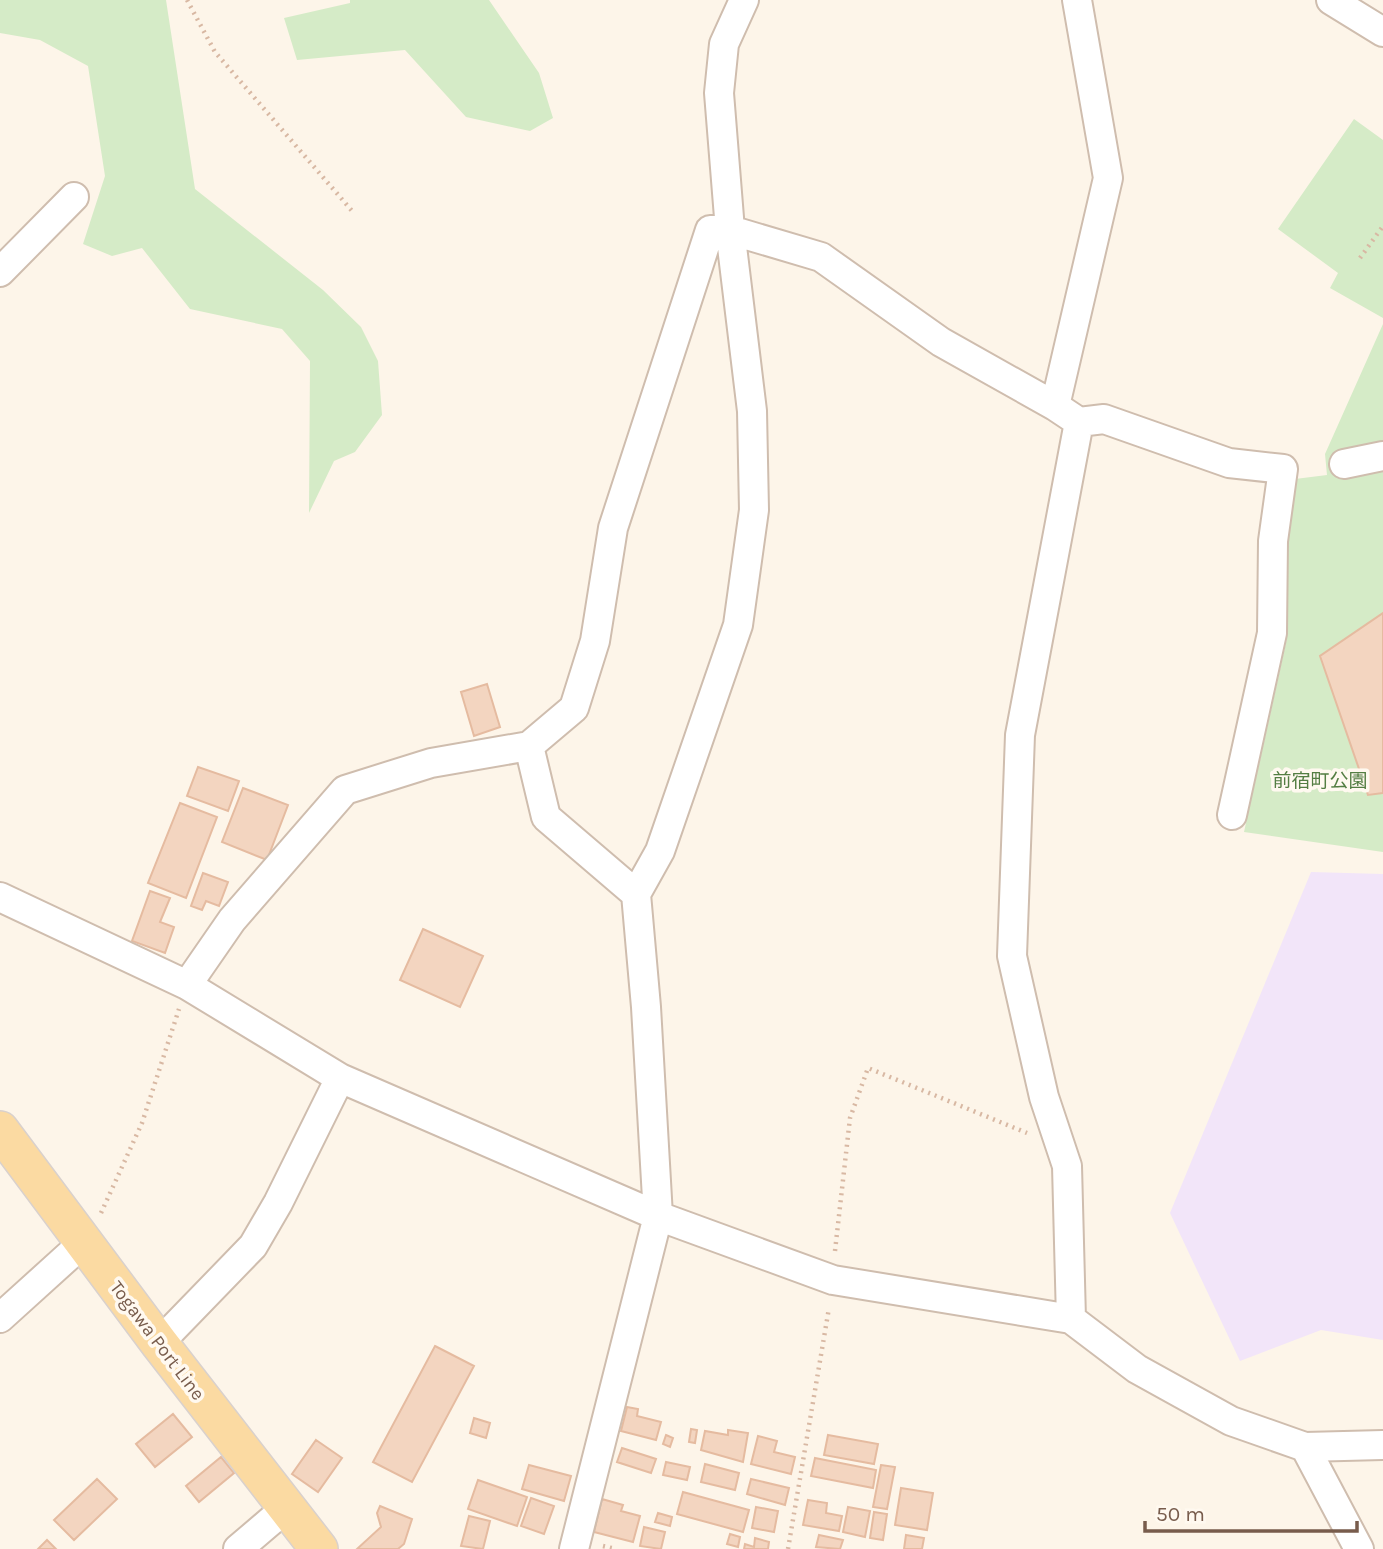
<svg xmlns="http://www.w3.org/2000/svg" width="1383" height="1549" viewBox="0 0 1383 1549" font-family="Karla,'Noto Sans JP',sans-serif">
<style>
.education{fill:#f2e5f9}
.green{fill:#d5ebc7}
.building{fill:#f3d5c0;stroke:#e5bba0;stroke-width:2}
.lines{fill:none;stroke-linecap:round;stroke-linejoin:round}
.minor-casing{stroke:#cfbdae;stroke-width:32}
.major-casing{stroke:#d9d1cd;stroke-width:40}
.path{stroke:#d8b8a3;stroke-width:4.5;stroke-dasharray:2 5;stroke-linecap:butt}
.minor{stroke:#fff;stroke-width:28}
.major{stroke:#fbdaa2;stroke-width:37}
.labels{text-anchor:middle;stroke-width:7;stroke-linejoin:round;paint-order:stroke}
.park-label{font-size:19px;fill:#547e43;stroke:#fff9f0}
.street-label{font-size:19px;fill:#785c4c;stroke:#fff9f0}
</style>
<rect width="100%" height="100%" fill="#fdf5e9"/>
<path class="education" d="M1311 872 1383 874V1340L1321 1330 1240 1361 1170 1213Z"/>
<path class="green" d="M0 0H166L195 189 323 290 361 327 378 361 382 415 355 452 334 461 309 513 310 361 282 329 190 309 142 248 112 256 83 244 105 176 88 66 40 40 0 33Z
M350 0H489L539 73 553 118 530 131 466 117 405 50 297 60 284 18 350 3Z
M1354 119 1383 140V318L1330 288 1338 273 1278 229Z
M1383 324V852L1244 832 1287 638 1286 542 1295 479 1327 475 1325 454Z"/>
<path class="building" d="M1383 613V793L1368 795 1320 656Z
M487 684 500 727 474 736 461 692Z
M198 767 239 781 228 811 187 796Z
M243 788 288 805 267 860 222 842Z
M180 803 217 817 186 898 148 883Z
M203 873 228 882 219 906 206 901 202 910 191 906Z
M150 891 170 898 160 922 174 927 165 953 132 941Z
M423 929 483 956 460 1007 400 980Z
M435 1346 474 1366 412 1482 373 1462Z
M627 1407 638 1409 637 1416 661 1422 656 1440 621 1431Z
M173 1414 192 1437 155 1467 136 1444Z
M474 1418 490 1423 486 1438 470 1433Z
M691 1429 697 1430 695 1443 689 1442Z
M728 1430 748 1433 743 1462 701 1450 705 1431 728 1435Z
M666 1435 673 1438 670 1447 663 1444Z
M828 1435 878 1444 874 1464 824 1455Z
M758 1436 777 1441 774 1452 795 1457 791 1474 751 1464Z
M316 1440 342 1458 318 1492 292 1474Z
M622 1448 656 1459 651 1473 617 1462Z
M221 1457 234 1473 199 1502 186 1486Z
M815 1458 876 1470 873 1488 811 1476Z
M666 1462 690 1467 687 1480 663 1475Z
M705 1464 739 1473 735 1490 701 1482Z
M529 1465 571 1476 564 1501 522 1489Z
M881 1465 895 1467 887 1509 873 1507Z
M97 1479 117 1499 74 1540 54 1520Z
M751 1479 789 1488 785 1505 747 1494Z
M478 1480 527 1497 517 1526 468 1509Z
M901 1488 933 1493 927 1530 895 1525Z
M683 1492 749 1510 743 1532 677 1514Z
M531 1498 554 1506 544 1534 521 1526Z
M602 1499 623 1505 621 1511 640 1516 633 1542 594 1532Z
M808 1500 827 1503 826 1513 842 1516 839 1531 803 1525Z
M380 1506 412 1519 404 1544 398 1549H357L381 1527 377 1513Z
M756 1507 778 1511 774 1532 752 1528Z
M848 1507 870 1511 865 1537 843 1532Z
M874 1512 887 1514 883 1540 870 1538Z
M658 1513 672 1517 670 1526 655 1522Z
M469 1516 490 1521 483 1549 461 1546Z
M644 1527 665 1532 661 1549 640 1546Z
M730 1534 740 1537 738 1547 727 1544Z
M819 1535 843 1540 840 1549 816 1547Z
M906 1535 924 1538 922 1549H904Z
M755 1538 769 1542 768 1549H744L745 1544 754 1547Z
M47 1540 56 1549H38Z"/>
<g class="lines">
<g class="minor-casing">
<path id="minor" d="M1331 0 1383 32
M0 272 74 197
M1079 422 1104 419 1229 463 1283 469 1273 541 1272 633 1232 815
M1344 464 1383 456
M529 746 546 817 636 894
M0 897 187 985 340 1078 658 1216 833 1280 1071 1319 1137 1369 1231 1421 1305 1447 1383 1445
M187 985 232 920 345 790 431 763 529 746 574 708 595 641 613 528 710 230H730L821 257 941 342 1055 406
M0 1318 84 1242
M1071 1319 1067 1166 1044 1097 1012 956 1020 735 1079 422 1055 406 1108 178 1077 0
M159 1343 253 1246 278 1203 340 1078
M1305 1447 1359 1549
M238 1549 286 1508
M574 1549 658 1216 646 1007 636 894 660 851 738 625 754 510 752 411 730 230 719 93 724 44 744 0"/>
</g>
<g class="major-casing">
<path id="major" d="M0 1130 159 1343 319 1549"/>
</g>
<path class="path" d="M187 0 215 52 353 212
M1360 258 1383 226
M101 1213 142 1123 179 1009
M835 1251 850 1118 868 1068 1027 1133
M603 1546 616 1549
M788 1549 829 1308"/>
<use href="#minor" class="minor"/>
<use href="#major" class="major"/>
</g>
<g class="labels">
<g class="park-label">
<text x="1320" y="787">前宿町公園</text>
</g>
<g class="street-label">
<text transform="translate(158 1340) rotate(53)" y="7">Togawa Port Line</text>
</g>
</g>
<path d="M1145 1521v10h212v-10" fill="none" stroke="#785c4c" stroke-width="3.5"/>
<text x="1156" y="1521" font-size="21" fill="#785c4c" stroke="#fff9f0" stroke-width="5" paint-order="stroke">50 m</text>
</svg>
